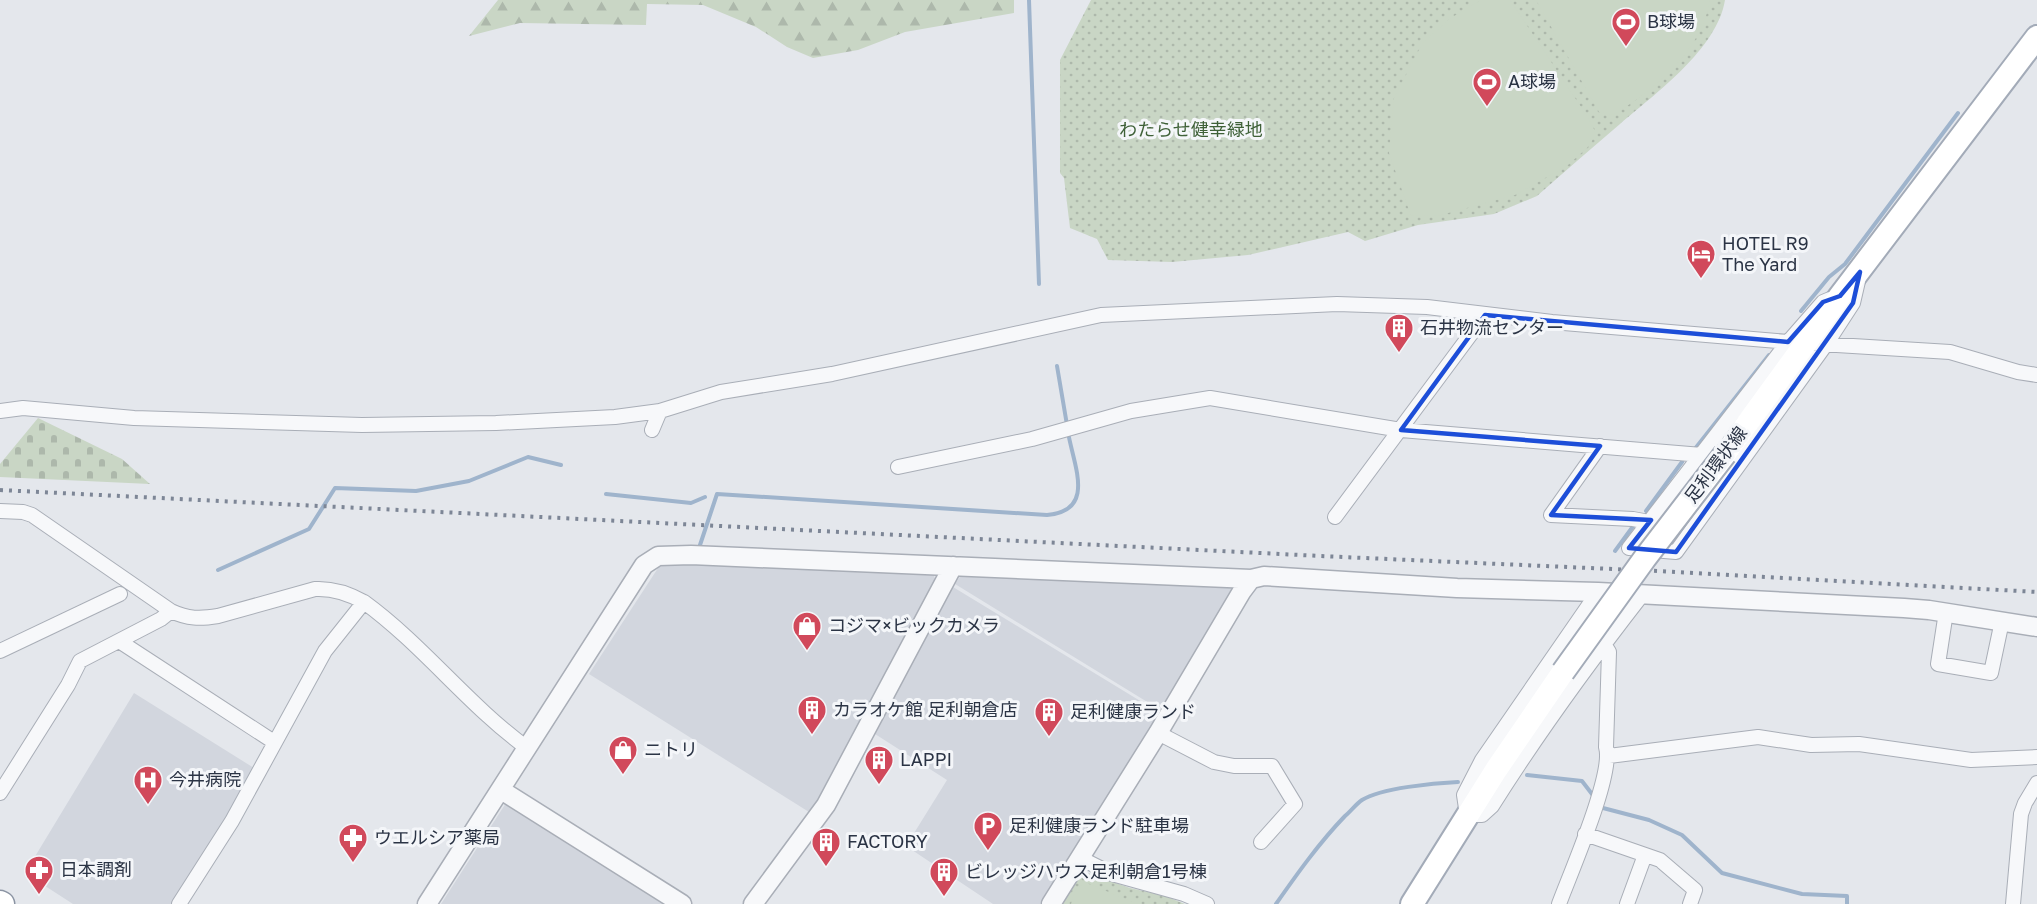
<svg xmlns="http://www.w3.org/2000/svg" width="2037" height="904" viewBox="0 0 2037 904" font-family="'Golos Text','Noto Sans JP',sans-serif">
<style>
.built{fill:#d2d6de}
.grass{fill:url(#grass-dots)}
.forest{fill:url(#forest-firs)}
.cemetery{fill:url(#cemetery-stones)}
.pitch{fill:#c9d6c5}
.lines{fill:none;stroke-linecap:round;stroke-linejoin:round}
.stream{stroke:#9fb4cc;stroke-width:4}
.minor-casing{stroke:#a9aeb7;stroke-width:16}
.tertiary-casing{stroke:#a9aeb7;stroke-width:21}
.primary-casing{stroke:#a3abb8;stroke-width:26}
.trunk-casing{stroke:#8b94a3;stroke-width:27}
.minor{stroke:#f7f8fa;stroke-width:14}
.tertiary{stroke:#f7f8fa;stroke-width:18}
.primary{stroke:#fff;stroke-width:22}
.trunk{stroke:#fff;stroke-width:24}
.rail{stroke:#7d8696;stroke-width:4;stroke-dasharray:3 6;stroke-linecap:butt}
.primary-bridge-casing{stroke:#a3abb8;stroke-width:26;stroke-linecap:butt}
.primary-bridge{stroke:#fff;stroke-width:22}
.marked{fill:none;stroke:#1d4ed8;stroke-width:4.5;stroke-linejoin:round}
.labels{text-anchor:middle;stroke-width:6;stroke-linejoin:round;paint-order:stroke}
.poi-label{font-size:18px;fill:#2b3445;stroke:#f4f6f9;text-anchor:start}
.park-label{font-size:18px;fill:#3f6138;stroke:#f4f6f9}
.street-label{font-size:18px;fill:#2b3445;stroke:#f4f6f9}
</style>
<defs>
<pattern id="grass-dots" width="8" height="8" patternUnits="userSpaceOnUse" patternTransform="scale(1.5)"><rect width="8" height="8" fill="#c9d6c5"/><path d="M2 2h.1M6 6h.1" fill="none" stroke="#adb8ab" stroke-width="1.8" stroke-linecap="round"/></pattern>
<pattern id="forest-firs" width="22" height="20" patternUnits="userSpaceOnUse" patternTransform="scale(1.5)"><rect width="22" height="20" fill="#c9d6c5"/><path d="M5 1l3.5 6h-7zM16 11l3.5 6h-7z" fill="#adb8ab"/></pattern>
<pattern id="cemetery-stones" width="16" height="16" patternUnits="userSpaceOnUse" patternTransform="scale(1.5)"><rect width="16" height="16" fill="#c9d6c5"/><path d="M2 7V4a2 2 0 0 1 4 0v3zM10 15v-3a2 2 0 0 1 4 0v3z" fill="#adb8ab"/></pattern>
</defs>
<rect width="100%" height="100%" fill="#e4e7ec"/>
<path class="built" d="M664 563 933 573 935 579 819 797 809 812 589 674 660 565Z
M961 575 1232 586 1234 588 1162 711 955 584Z
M953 587 1160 713 1040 904H993L906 846 947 780 875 734Z
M134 693 254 768 210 845 171 904H73L25 873Z
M506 803 671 904H441Z"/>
<path class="grass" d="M1091 0H1725C1717 49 1656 93 1620 124 1592 148 1564 172 1537 196L1494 214 1418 225 1365 241 1348 232 1248 255 1172 262 1108 260 1097 239 1070 228 1064 178 1060 173V60Z
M1079 870 1130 888 1165 896 1185 904H1058Z"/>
<path class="forest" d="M498 0H1014V13L905 32 858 50 813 58 787 47 756 27 703 5 647 4 646 25 520 23 469 36Z"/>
<path class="cemetery" d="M38 418 122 459 150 484 0 477V464Z"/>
<path class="pitch" d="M1481 0H1510L1587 116 1595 131 1592 141 1587 148 1568 165 1515 195 1441 215 1411 216 1389 153 1394 98 1422 44 1449 19Z
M1536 0H1710C1702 51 1654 90 1613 115L1599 112Z
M1083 884H1089L1138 904H1071L1076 888Z"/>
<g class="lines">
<path class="stream" d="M1029 0 1039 284
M1801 311 1829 277 1845 264 1958 113
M1057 366 1067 425
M1694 450 1769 355
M606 494 691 503 705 497
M1646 511 1682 462
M700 545 717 494 1047 515C1097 511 1073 464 1068 432
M1615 551 1634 525
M218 570 309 529 335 488 416 491 469 481 528 457 561 465
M1527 775 1582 781 1595 798
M1599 804 1603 808 1649 820 1682 835 1722 873 1802 894 1847 896V904
M1276 904C1297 874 1319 843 1345 816 1351 811 1356 804 1362 800 1381 788 1435 783 1458 782"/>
<g class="minor-casing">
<path id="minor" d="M1830 299 1823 302 1788 342 1629 548 1676 552 1827 343 1853 303 1859 277
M0 411 23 408 134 418 362 425 496 423 615 417 660 411 721 392 832 374 1101 315 1337 304 1427 307 1552 322 1788 342 1950 352 2018 372 2037 375
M652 430 660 411
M898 467 1032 439 1131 411 1210 398 1401 430 1702 455
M0 511 23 512 32 515 171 611C188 619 200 619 218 616L315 589C333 588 348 593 364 602
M1551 515 1633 519 1649 522
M1551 515 1600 446
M1335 517 1485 315
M1598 592 1482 760 1464 795 1467 815H1482L1492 806C1538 733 1589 663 1642 595
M1946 612 1938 664 1991 673 2002 621
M119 641 274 742
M0 651 120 594
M1158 733 1214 762 1234 766H1272L1295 804 1261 842
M1609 756 1758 737 1811 745 1859 744 1971 760 2037 757
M0 793 68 685 80 661 161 619 171 611
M1585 834 1660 860 1695 890 1690 904
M1080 858 1112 874 1184 894 1207 904
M179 904 232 821 325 651 364 602C423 645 468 705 527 748
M1559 904C1570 874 1614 774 1606 747L1609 652 1604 644
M1627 904 1645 855
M2013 904 2021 814 2025 803 2037 783"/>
</g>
<g class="tertiary-casing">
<path id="tertiary" d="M501 790 682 904
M427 904 644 565 658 556 691 555 1251 579 1264 576 1457 588 1598 592 1904 608 1929 610 2037 627
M753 904 826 805 953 566
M1051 904 1158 733 1242 591 1251 579"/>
</g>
<g class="primary-casing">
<path id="primary" d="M1725 454 1840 296 2037 37
M1412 904 1496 770 1563 672"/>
</g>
<g class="trunk-casing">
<path id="trunk" d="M0 903 2 904"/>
</g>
<use href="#minor" class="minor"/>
<use href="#tertiary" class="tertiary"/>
<use href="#primary" class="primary"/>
<use href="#trunk" class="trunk"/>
<path class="rail" d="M0 490 1320 556 1657 571 2037 592"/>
<g class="primary-bridge-casing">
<path id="primary-bridge" d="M1563 672 1645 558 1725 454"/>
</g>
<use href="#primary-bridge" class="primary-bridge"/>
</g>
<path class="marked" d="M1860 272 1853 303 1676 552 1629 548 1651 520 1551 515 1600 446 1401 430 1485 315 1788 342 1823 302 1840 296Z"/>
<defs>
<g id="stadium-pin" transform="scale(1.5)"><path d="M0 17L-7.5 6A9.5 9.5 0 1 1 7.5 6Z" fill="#d1495b" stroke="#f4f6f9"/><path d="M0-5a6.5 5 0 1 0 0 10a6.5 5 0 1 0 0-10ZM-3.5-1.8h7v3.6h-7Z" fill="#fff"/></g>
<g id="hotel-pin" transform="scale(1.5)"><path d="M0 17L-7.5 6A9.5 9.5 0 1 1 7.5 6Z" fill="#d1495b" stroke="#f4f6f9"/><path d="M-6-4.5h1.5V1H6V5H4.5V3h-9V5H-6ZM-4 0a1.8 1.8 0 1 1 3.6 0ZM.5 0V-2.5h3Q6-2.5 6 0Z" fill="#fff"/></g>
<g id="building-pin" transform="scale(1.5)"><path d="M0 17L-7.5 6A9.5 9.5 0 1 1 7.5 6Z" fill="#d1495b" stroke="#f4f6f9"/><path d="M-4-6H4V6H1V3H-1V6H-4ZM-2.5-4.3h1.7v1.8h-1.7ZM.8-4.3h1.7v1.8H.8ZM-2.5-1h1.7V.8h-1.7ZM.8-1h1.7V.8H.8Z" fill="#fff"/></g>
<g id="shop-pin" transform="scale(1.5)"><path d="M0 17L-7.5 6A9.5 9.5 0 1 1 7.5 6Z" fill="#d1495b" stroke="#f4f6f9"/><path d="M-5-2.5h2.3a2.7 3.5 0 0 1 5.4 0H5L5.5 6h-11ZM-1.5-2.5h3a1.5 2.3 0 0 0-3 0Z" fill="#fff"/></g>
<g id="hospital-pin" transform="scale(1.5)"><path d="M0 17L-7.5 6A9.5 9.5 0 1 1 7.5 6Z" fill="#d1495b" stroke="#f4f6f9"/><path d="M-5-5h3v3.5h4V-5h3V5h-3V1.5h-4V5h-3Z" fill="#fff"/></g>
<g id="parking-pin" transform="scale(1.5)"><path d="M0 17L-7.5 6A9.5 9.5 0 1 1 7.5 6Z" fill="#d1495b" stroke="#f4f6f9"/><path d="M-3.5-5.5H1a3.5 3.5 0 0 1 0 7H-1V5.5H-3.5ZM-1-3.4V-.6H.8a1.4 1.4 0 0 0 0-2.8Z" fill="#fff"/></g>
<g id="pharmacy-pin" transform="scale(1.5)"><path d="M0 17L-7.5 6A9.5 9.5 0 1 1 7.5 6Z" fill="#d1495b" stroke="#f4f6f9"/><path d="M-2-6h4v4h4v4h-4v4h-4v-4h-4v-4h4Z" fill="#fff"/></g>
</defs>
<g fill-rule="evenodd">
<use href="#stadium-pin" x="1626" y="22"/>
<use href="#stadium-pin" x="1487" y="82"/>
<use href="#hotel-pin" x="1701" y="254"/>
<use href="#building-pin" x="1399" y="328"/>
<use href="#shop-pin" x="807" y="626"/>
<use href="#building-pin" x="812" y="710"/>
<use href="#building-pin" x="1049" y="712"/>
<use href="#shop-pin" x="623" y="750"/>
<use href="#building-pin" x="879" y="760"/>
<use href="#hospital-pin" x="148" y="780"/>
<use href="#parking-pin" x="988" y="826"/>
<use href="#pharmacy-pin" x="353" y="838"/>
<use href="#building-pin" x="826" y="842"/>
<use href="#pharmacy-pin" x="39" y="870"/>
<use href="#building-pin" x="944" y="872"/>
</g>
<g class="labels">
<g class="poi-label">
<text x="1647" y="28">B球場</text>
<text x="1508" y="88">A球場</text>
<text x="1722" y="250">HOTEL R9<tspan x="1722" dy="21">The Yard</tspan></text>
<text x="1420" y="334">石井物流センター</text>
<text x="828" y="632">コジマ×ビックカメラ</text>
<text x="833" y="716">カラオケ館 足利朝倉店</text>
<text x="1070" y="718">足利健康ランド</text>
<text x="644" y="756">ニトリ</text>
<text x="900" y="766">LAPPI</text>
<text x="169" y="786">今井病院</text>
<text x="1009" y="832">足利健康ランド駐車場</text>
<text x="374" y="844">ウエルシア薬局</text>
<text x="847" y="848">FACTORY</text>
<text x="60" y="876">日本調剤</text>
<text x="965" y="878">ビレッジハウス足利朝倉1号棟</text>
</g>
<g class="park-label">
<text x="1191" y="136">わたらせ健幸緑地</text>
</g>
<g class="street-label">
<text transform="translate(1716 465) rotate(-53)" y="6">足利環状線</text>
</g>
</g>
</svg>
